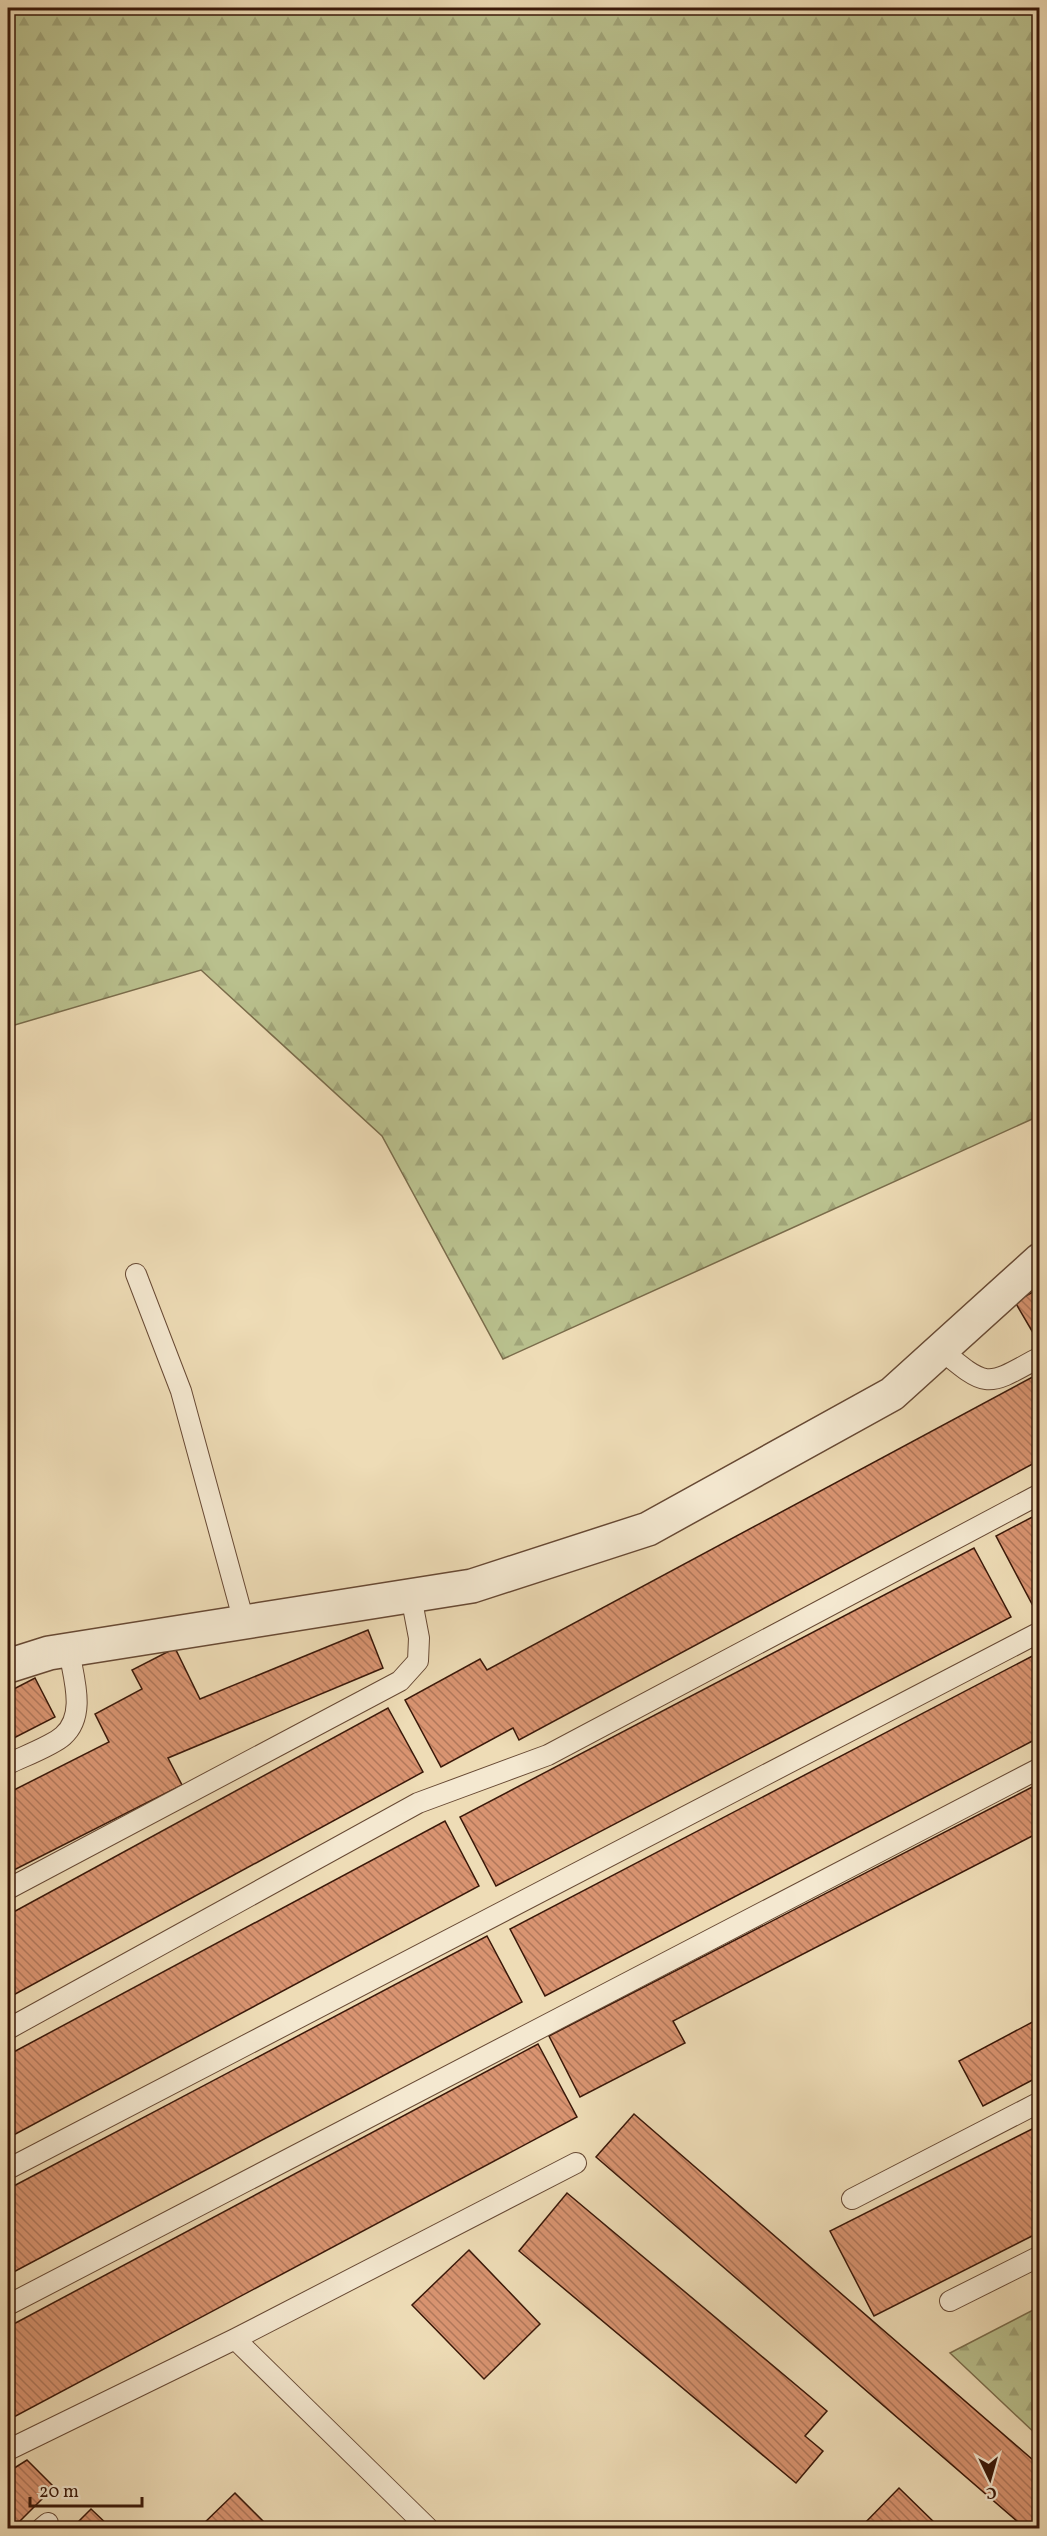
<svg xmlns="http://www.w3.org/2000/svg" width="1047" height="2536" viewBox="0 0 1047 2536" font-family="Vollkorn,serif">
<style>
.forest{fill:url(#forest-firs);stroke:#7a6c4b;stroke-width:1.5}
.building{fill:url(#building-back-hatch);stroke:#3a1809;stroke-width:1.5}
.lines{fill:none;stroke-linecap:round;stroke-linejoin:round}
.service-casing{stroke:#674934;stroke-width:22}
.minor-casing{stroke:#674934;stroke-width:36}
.service{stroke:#f4e8d0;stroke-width:20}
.minor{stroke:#f4e8d0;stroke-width:33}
</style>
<defs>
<pattern id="forest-firs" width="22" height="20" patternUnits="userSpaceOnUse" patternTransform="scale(1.5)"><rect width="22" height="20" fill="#b9c08d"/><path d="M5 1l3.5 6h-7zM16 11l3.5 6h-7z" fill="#a0a478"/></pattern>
<pattern id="building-back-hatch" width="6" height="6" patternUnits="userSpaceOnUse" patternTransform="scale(1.5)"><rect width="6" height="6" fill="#d99471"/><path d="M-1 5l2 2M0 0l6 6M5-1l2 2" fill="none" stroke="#b1785b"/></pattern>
</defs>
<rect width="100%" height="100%" fill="#eedcb6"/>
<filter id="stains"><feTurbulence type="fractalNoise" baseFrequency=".00333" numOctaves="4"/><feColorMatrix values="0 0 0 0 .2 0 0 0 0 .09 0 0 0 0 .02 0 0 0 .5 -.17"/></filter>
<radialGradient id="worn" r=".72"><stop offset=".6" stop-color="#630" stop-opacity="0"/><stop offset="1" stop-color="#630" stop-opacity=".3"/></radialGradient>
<path class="forest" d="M8 8H1039V1116L503 1359 382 1136 201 970 8 1027Z
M1039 2307V2437L950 2353Z"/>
<path class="building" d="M1040 1288V1342L1039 1343 1015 1302Z
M1040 1373V1460L519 1740 513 1728 441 1767 405 1700 480 1659 487 1670Z
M1040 1513V1600L1032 1604 996 1536Z
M974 1548 1011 1617 496 1886 460 1817Z
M368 1630 383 1668 168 1758 182 1785 8 1873V1793L109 1742 95 1714 142 1689 132 1670 175 1648 200 1699Z
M1040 1652V1737L545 1996 510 1929Z
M35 1678 55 1717 8 1741V1692Z
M388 1708 423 1772 8 1998V1915Z
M1040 1783V1832L673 2021 685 2043 580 2097 549 2036Z
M445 1821 479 1886 8 2138V2055Z
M487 1936 522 2002 8 2275V2189Z
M1040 2018V2076L983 2106 959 2061Z
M538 2044 577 2117 12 2418 8 2409V2327Z
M634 2114 1040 2466V2528H1025L596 2157Z
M1040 2125V2232L874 2316 830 2231Z
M567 2193 827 2411 805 2436 823 2451 796 2483 519 2251Z
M469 2250 540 2324 484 2379 412 2305Z
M27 2460 54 2487 13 2528H8V2472Z
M899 2488 940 2528H860Z
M235 2493 270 2528H199Z
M91 2509 111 2528H72Z"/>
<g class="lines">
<g class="service-casing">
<path id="service" d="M136 1274 181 1391 244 1622
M940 1349C988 1389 986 1387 1040 1357
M8 1764C22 1757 52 1746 63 1736 87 1715 73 1677 69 1650
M8 1889 400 1681 418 1661 419 1638 411 1596
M8 2029 418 1803 548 1755 1040 1494
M8 2169 1040 1632
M852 2199 1040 2102
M950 2301 1040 2256
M8 2305 1040 1768
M235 2339 428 2528
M8 2450 235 2339 576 2163
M42 2528 48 2523"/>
</g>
<g class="minor-casing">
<path id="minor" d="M8 1666 49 1653 472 1586 648 1529 892 1394 1040 1260"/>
</g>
<use href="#service" class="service"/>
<use href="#minor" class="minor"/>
</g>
<rect width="1047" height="2536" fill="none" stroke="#eedcb6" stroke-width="30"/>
<rect x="9" y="9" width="1029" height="2518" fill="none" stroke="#3a1809" stroke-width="3"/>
<rect x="15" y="15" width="1017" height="2506" fill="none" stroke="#3a1809" stroke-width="1.5"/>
<g transform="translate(990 2479) rotate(175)" stroke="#f4e8d0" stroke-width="4.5" paint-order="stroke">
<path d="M0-4.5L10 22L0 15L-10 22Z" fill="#3a1809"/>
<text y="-9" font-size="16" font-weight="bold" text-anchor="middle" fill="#3a1809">С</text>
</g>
<path d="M30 2497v9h112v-9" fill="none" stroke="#3a1809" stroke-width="3"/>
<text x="39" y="2497" font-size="18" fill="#3a1809" stroke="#f4e8d0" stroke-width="4.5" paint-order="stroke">20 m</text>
<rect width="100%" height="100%" filter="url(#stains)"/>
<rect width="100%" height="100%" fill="url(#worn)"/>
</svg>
